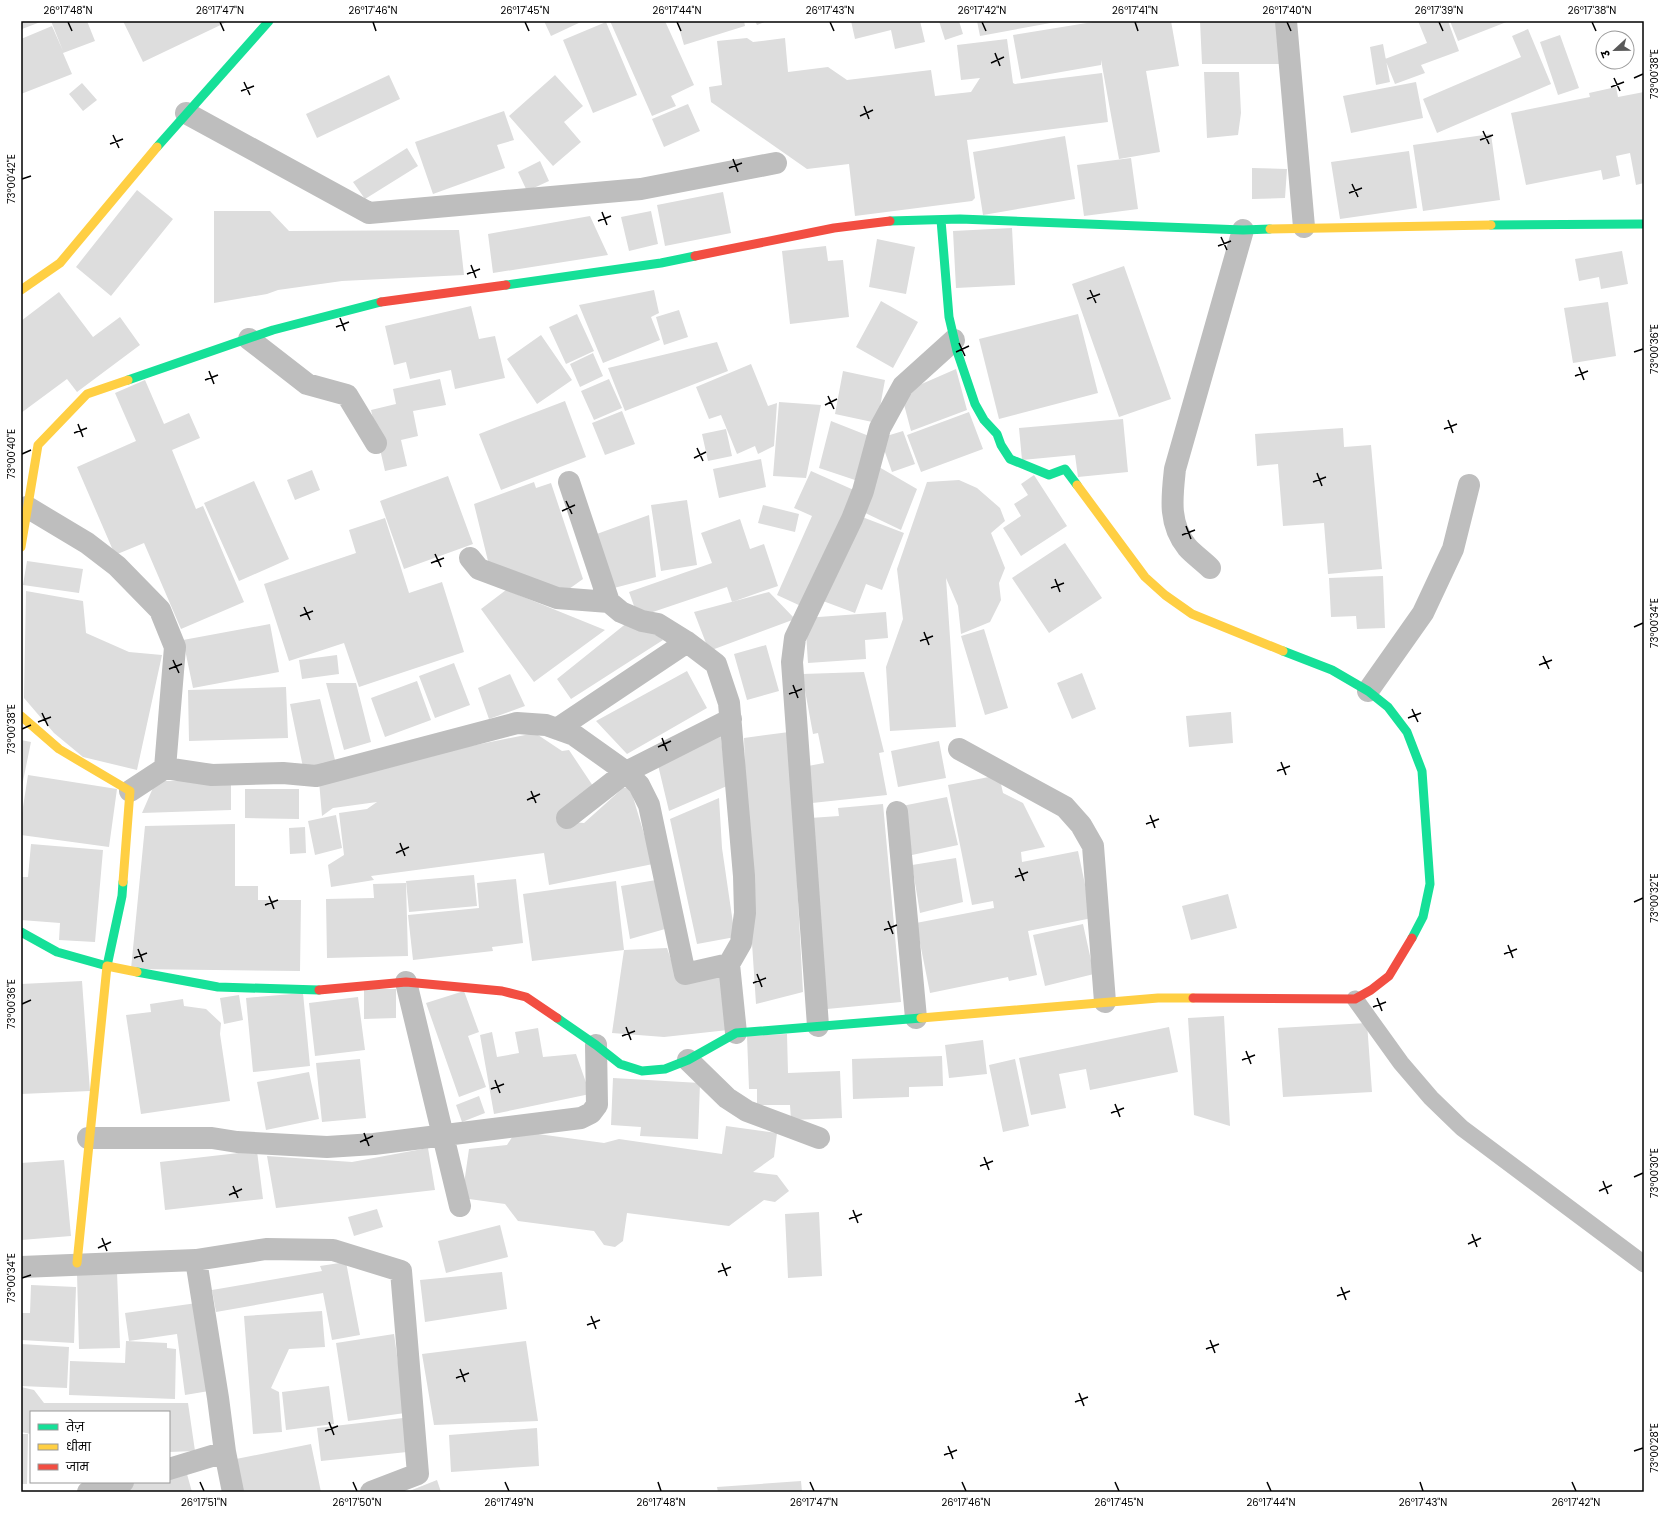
<svg xmlns="http://www.w3.org/2000/svg" width="1665" height="1513" viewBox="0 0 1665 1513" font-family="Poppins,'Noto Sans Devanagari',sans-serif">
<style>
.building{fill:#ddd}
.lines{fill:none;stroke-linecap:round;stroke-linejoin:round}
.lane{stroke:#bebebe;stroke-width:17}
.street{stroke:#bebebe;stroke-width:22}
.fast{stroke:#16e098;stroke-width:9}
.slow{stroke:#ffcf43;stroke-width:9}
.jam{stroke:#f24e42;stroke-width:9}
.ticks{fill:none;stroke:#000;stroke-width:1.5}
.neatline{fill:none;stroke:#000;stroke-width:1.5}
.ticks-label{font-size:10px;text-anchor:middle;fill:#000}
</style>
<rect width="100%" height="100%" fill="#fff"/>
<path class="building" d="M21 21H43L22 29Z
M51 21H87L95 41 63 53 72 74 21 94V39L52 26 63 51Z
M123 21H229L143 62Z
M544 21H583L551 36Z
M610 21H665L694 85 671 96 676 106 652 116Z
M677 21H744L745 26 684 45Z
M755 21H767L757 25Z
M851 21H920L925 42 895 49 891 30 855 39Z
M939 21H959L963 34 945 40Z
M977 21H1056V22L980 36Z
M1099 21H1171L1179 66 1146 71 1160 152 1119 159 1101 60V65L1021 79 1013 35Z
M1200 21H1276L1281 64H1202Z
M1418 21H1448L1459 51 1421 65 1425 73 1395 84 1385 59 1427 43Z
M1450 21H1509L1458 41Z
M606 22 637 95 593 113 563 40Z
M1528 29 1551 84 1437 133 1423 99 1521 57 1512 36Z
M1560 35 1579 88 1558 95 1540 42Z
M747 38 753 42 785 38 788 72 828 67 847 80 931 70 935 96 971 92 980 78 961 80 957 45 1007 39 1013 83 1015 84 1102 73 1108 122 967 140 975 198 972 201 855 216 849 164 807 169 711 102 709 87 722 85 717 41Z
M1383 44 1390 82 1376 85 1370 47Z
M1204 72H1239L1241 113 1238 135 1207 138Z
M389 75 400 99 317 138 306 114Z
M555 75 583 106 564 122 581 142 553 166 509 116Z
M1416 82 1423 118 1351 133 1343 96Z
M82 83 97 100 83 111 69 94Z
M1616 87 1618 97 1644 92V183L1636 185 1630 153 1616 156 1620 176 1603 180 1601 170 1526 185 1511 113 1590 97 1589 93Z
M688 104 700 131 664 147 652 119Z
M504 111 514 140 497 145 505 168 433 194 415 142Z
M1491 134 1500 200 1423 211 1413 145Z
M1065 136 1075 199 983 215 973 152Z
M407 148 418 166 365 199 353 182Z
M1409 151 1417 208 1340 219 1331 162Z
M1131 158 1138 209 1084 216 1077 165Z
M540 161 549 181 527 191 518 172Z
M1252 168 1287 169 1285 198 1252 199Z
M137 190 173 219 111 296 76 267Z
M723 192 731 233 665 246 657 205Z
M214 211H270L289 231 459 230 464 275 342 281 278 290 267 294 214 303Z
M651 211 658 244 629 251 621 217Z
M590 216 608 255 493 273 488 234Z
M1012 228 1015 285 956 288 953 231Z
M877 239 915 247 906 294 869 287Z
M826 246 828 261 843 260 849 317 790 324 782 251Z
M1622 251 1628 284 1601 289 1599 277 1579 281 1575 259Z
M1124 266 1171 399 1119 417 1072 284Z
M654 290 659 313 651 317 660 340 603 363 579 305Z
M59 292 93 337 120 317 140 345 77 392 67 379 21 413V321Z
M881 301 918 322 893 368 856 347Z
M1608 302 1616 356 1573 363 1564 308Z
M471 306 479 339 495 336 505 378 455 389 451 370 410 379 406 362 394 365 385 326Z
M679 310 688 337 664 345 656 317Z
M577 314 594 351 566 364 549 327Z
M1078 314 1098 393 999 419 979 339Z
M541 335 572 380 537 404 507 359Z
M717 342 728 371 625 411 608 368Z
M593 353 603 376 580 387 570 364Z
M751 364 768 406 777 403 774 446 758 454 755 446 737 454 721 415 709 419 696 387Z
M956 369 967 410 911 431 901 393Z
M843 371 885 380 877 423 835 414Z
M440 379 446 405 413 411 418 436 401 440 407 466 385 471 371 410 396 404 393 389Z
M609 379 622 408 594 420 581 391Z
M145 380 164 424 189 413 200 438 172 450 196 509 203 506 244 602 181 629 144 543 115 555 77 467 136 441 115 393Z
M565 401 586 457 501 490 479 434Z
M779 402 821 405 806 478 773 476Z
M622 411 635 444 605 455 592 423Z
M969 412 983 449 921 472 907 435Z
M1123 419 1128 472 1078 477 1075 455 1022 460 1019 428Z
M831 421 869 436 855 480 819 468Z
M1343 428 1344 447 1371 445 1382 569 1328 574 1324 523 1283 526 1278 464 1257 466 1255 434Z
M726 429 732 456 708 461 702 434Z
M903 431 915 464 892 472 880 438Z
M761 459 766 487 719 498 713 469Z
M879 467 917 489 901 530 859 510Z
M312 470 320 490 295 500 287 480Z
M811 471 856 491 803 607 777 595 812 516 794 508Z
M1034 475 1067 526 1021 556 1003 528 1021 516 1014 504 1028 495 1021 484Z
M448 476 473 544 404 569 380 501Z
M959 480 977 488 1000 508 1005 521 991 533 1005 568 999 583 1001 600 990 622 961 634 958 606 946 578 956 727 890 731 886 667 903 619 897 569 927 482Z
M254 481 289 559 239 581 204 503Z
M534 482 536 488 551 483 583 579 562 594 489 565 474 504Z
M687 500 697 565 661 571 651 505Z
M763 505 799 514 795 532 758 523Z
M649 515 656 577 614 588 594 535Z
M857 515 904 533 882 590 866 584 855 613 823 601Z
M385 518 409 593 442 582 464 652 359 687 344 643 289 661 264 584 356 553 349 530Z
M740 519 750 549 764 544 778 586 732 602 727 587 638 617 629 592 712 563 701 533Z
M1065 543 1102 598 1049 633 1012 578Z
M27 561 83 569 79 593 23 585Z
M1383 576 1385 628 1357 629 1356 616 1331 617 1329 578Z
M506 590 605 630 534 682 481 609Z
M26 591 83 601 86 633 129 652 162 655 137 770 83 757 54 733 24 698Z
M769 592 795 619 709 651 694 612Z
M886 612 888 638 865 640 866 659 808 663 805 618Z
M633 618 663 640 571 699 557 679Z
M270 624 279 672 193 688 183 640Z
M984 629 1008 708 985 715 961 636Z
M766 645 779 691 747 700 734 654Z
M337 655 339 674 302 679 299 660Z
M454 663 470 705 435 718 419 676Z
M687 671 707 708 627 754 596 721Z
M864 672 884 752 879 753 887 795 812 803 808 766 824 763 818 733 813 734 802 674Z
M1082 673 1096 709 1072 719 1057 683Z
M510 674 525 706 489 719 478 688Z
M417 681 431 720 385 737 371 698Z
M326 683H356L371 742 344 750Z
M286 687 288 738 189 741 188 690Z
M320 699 336 764 304 772 290 704Z
M1231 712 1233 743 1189 747 1186 716Z
M720 731 727 786 669 811 658 765Z
M789 732 803 992 756 1004 751 928 744 738Z
M535 733 562 751 569 750 593 786 559 821 584 823 623 788 630 787 653 864 549 885 544 853 371 876 374 880 331 887 328 865 344 855 339 813 367 809 377 802 333 808 322 816 319 781 324 776Z
M21 740 31 742 22 786H21Z
M939 741 946 778 898 787 891 751Z
M28 775 117 789 109 847 21 835V820Z
M999 775 1003 793 1023 803 1045 847 1021 852 1022 862 1078 851 1092 918 1028 931 1037 975 1009 981 1008 977 930 993 916 923 994 908 993 901 972 905 948 785Z
M156 781H231V810L142 813Z
M245 789H299V819L245 818Z
M947 797 958 845 912 855 902 806Z
M719 798 722 848 735 937 697 944 670 819Z
M883 804 901 1002 827 1009 810 818 839 816 838 808Z
M336 815 342 848 315 855 308 821Z
M235 824V886H258V900H301L300 971 131 969 145 826Z
M305 827 306 853 290 854 289 828Z
M31 844 103 850 95 942 59 940 60 923 21 920V877H28Z
M956 858 963 902 920 913 912 865Z
M474 875 477 906 409 912 406 881Z
M516 879 523 943 492 947 493 951 413 960 408 915 479 908 477 883Z
M656 880 665 929 630 939 621 886Z
M616 881 624 950 532 961 523 894Z
M406 883 408 956 327 958 326 899 374 898 373 884Z
M1228 894 1237 928 1191 940 1182 906Z
M1083 924 1094 974 1045 986 1033 935Z
M667 948 678 980 722 973 728 1030 664 1037 612 1033 624 950Z
M82 981 90 1091 21 1094V984Z
M364 989H396V1018L364 1019Z
M464 991 479 1032 468 1036 486 1087 459 1097 426 1003Z
M303 993 310 1066 253 1072 246 998Z
M239 995 243 1020 224 1024 220 998Z
M358 997 365 1050 315 1056 309 1003Z
M183 999 184 1006 206 1009 221 1023 220 1034 230 1101 141 1114 126 1015 151 1012 150 1004Z
M1224 1016 1230 1126 1194 1115 1188 1018Z
M1367 1023 1372 1092 1283 1097 1278 1028Z
M1169 1027 1178 1072 1090 1090 1086 1069 1059 1074 1066 1108 1031 1115 1019 1058Z
M538 1028 543 1057 576 1054 590 1094 494 1114 480 1035 492 1032 497 1057 519 1053 515 1032Z
M787 1034 788 1073 840 1071 842 1118 791 1120 790 1105H757V1089H749L747 1036Z
M983 1040 987 1074 949 1078 945 1045Z
M942 1056 943 1086 909 1087V1097L853 1099 852 1059Z
M360 1059 366 1118 322 1122 316 1063Z
M1015 1059 1029 1126 1003 1132 989 1065Z
M309 1072 319 1119 266 1130 257 1082Z
M613 1078 700 1083 698 1139 640 1136 641 1127 611 1125Z
M479 1096 485 1113 462 1122 456 1105Z
M726 1126 777 1133 774 1157 753 1172 777 1175 789 1191 775 1202 764 1200 729 1226 627 1213 623 1241 615 1247 604 1245 594 1231 518 1221 505 1204 462 1198 469 1149 507 1145 516 1131 604 1143 619 1139 722 1154Z
M428 1148 435 1190 276 1208 267 1156 352 1162Z
M257 1151 263 1199 165 1210 160 1162Z
M64 1160 71 1236 21 1240V1163Z
M377 1209 383 1227 354 1236 348 1217Z
M819 1212 822 1276 788 1278 785 1214Z
M500 1225 508 1257 446 1273 438 1241Z
M346 1262 360 1335 332 1340 323 1293 216 1312 212 1290 322 1271 320 1266Z
M117 1272 120 1348 79 1349 77 1273Z
M502 1272 507 1309 425 1322 420 1280Z
M31 1285 76 1287 74 1343 21 1340V1313H30Z
M197 1303 209 1391 185 1395 177 1334 129 1341 125 1313Z
M322 1311 325 1347 289 1349 271 1388 279 1392 282 1432 253 1434 244 1316Z
M394 1334 405 1413 348 1421 336 1343Z
M126 1341 167 1343V1348L176 1349 175 1399 69 1395 70 1361 125 1363Z
M526 1341 538 1421 434 1425 422 1354Z
M21 1344 69 1347 67 1388 21 1386Z
M329 1386 334 1424 286 1430 282 1392Z
M21 1387 34 1390 44 1403H188L195 1451 169 1452V1412H31V1434L21 1432Z
M403 1418 407 1452 321 1461 317 1428Z
M537 1428 539 1466 451 1472 449 1435Z
M21 1434H28L27 1484H21Z
M311 1444 321 1492H237L231 1460Z
M185 1467 192 1492H100L133 1482H169V1472Z
M437 1480 441 1492H407Z
M801 1481 802 1492H718L717 1487Z"/>
<g class="lines">
<path class="lane" d="M1355 999 1401 1063 1431 1098 1462 1128 1644 1264"/>
<path class="street" d="M1286 21 1304 227
M186 113 369 213 641 189 776 163
M249 339 307 384 347 395 376 443
M569 482 609 602
M27 507 87 543 117 566 160 610 175 647 165 768
M470 558 479 569 557 598 609 602 621 612 642 621 658 624 687 642 716 664 729 703 744 876 745 913 741 943 729 964
M1210 568C1203 561 1193 554 1187 547 1168 523 1172 497 1175 469L1243 230
M1368 691 1423 613 1453 549 1469 485
M557 729 687 642
M959 749 1065 807 1081 825 1093 846 1105 1002
M130 791 165 768 212 775 283 773 316 776 517 723 546 725 574 735 626 772 639 785 649 805 685 974 729 964 736 1033
M897 812 916 1018
M567 818 626 772 731 719
M406 982 460 1206
M818 1026 792 662 795 638 852 519 863 491 880 428 903 386 954 340
M688 1060 727 1098 747 1111 819 1138
M88 1138H212L237 1142 327 1147 374 1144 581 1118 591 1113 597 1105 596 1045
M196 1260 218 1398 225 1452 233 1492
M21 1267 196 1260 266 1249 333 1250 401 1271 418 1474 371 1492
M169 1469 225 1452
M88 1492 123 1482"/>
<path class="fast" d="M157 147 269 21
M941 220 949 317 957 351 975 404 984 420 997 434 1001 445 1010 459 1049 475 1065 469 1077 485
M890 221 960 219 1243 230 1270 229
M1491 225 1644 224
M506 285 661 263 695 256
M128 380 273 330 381 302
M1283 651 1332 670 1368 691 1388 707 1407 732 1422 771 1430 884 1423 917 1412 938
M21 932 57 952 107 966 122 896 123 882
M137 972 218 987 319 990
M557 1018 596 1045 620 1064 642 1071 665 1069 688 1060 736 1033 921 1018"/>
<path class="slow" d="M1270 229 1491 225
M21 290 60 263 157 147
M1077 485 1145 577 1165 595 1192 614 1283 651
M21 547 38 445 87 394 128 380
M21 716 59 749 130 791 123 882
M921 1018 1158 998H1193
M77 1263 107 966 137 972"/>
<path class="jam" d="M695 256 834 228 890 221
M381 302 506 285
M319 990 406 982 502 991 526 997 557 1018
M1193 998 1355 999 1371 990 1389 976 1412 938"/>
</g>
<path class="ticks" d="M68 22 72 31M220 22 224 31M373 22 376 31M525 22 529 31M677 22 681 31M830 22 834 31M982 22 986 31M1135 22 1138 31M1287 22 1291 31M1439 22 1443 31M1592 22 1596 31M995 53 1000 66M991 63 1004 57M1614 78 1620 91M1634 78 1643 74M244 82 250 95M1611 87 1624 82M241 91 254 86M864 106 869 119M860 116 873 110M1483 131 1489 144M113 135 119 148M1480 140 1493 135M110 144 123 139M733 159 738 172M729 168 742 163M22 179 31 176M1352 184 1358 197M1349 193 1362 188M602 212 607 225M598 221 611 216M1221 237 1227 250M1218 246 1231 241M471 265 476 278M467 274 480 269M1090 290 1096 303M1087 299 1100 294M340 318 345 331M336 327 349 322M959 343 965 356M956 352 969 346M1634 352 1643 349M1579 367 1584 380M209 371 214 384M1575 376 1588 371M205 380 218 375M828 396 834 409M825 405 837 399M1448 420 1453 433M78 424 83 437M1444 429 1457 424M74 433 87 428M697 448 703 461M22 454 31 450M694 458 706 452M1317 473 1322 486M1313 482 1326 477M566 501 572 514M562 511 575 505M1186 526 1191 539M1182 535 1195 530M435 554 441 567M431 563 444 558M1055 579 1060 592M1051 588 1064 583M304 607 310 620M300 616 313 611M1634 627 1643 623M924 632 929 645M920 641 933 636M1543 656 1549 669M173 660 179 673M1539 665 1552 660M169 669 182 664M793 685 798 698M789 694 802 689M1412 709 1418 722M42 713 48 726M1408 718 1421 713M38 722 51 717M22 729 31 725M662 738 667 751M658 747 671 741M1281 762 1286 775M1277 771 1290 766M531 791 536 803M527 800 540 794M1150 815 1155 828M1146 824 1159 819M400 843 405 856M396 853 409 847M1019 868 1024 881M1015 877 1028 872M269 896 274 909M1634 902 1643 898M265 905 278 900M888 921 893 934M884 930 897 925M1508 945 1513 958M138 949 143 962M1504 954 1517 949M134 958 147 953M757 974 762 987M753 983 766 978M1377 998 1382 1011M22 1004 31 1000M1373 1007 1386 1002M626 1027 631 1040M622 1036 635 1031M1246 1051 1251 1064M1242 1060 1255 1055M495 1080 500 1093M491 1089 504 1084M1115 1104 1120 1117M1111 1113 1124 1108M364 1133 369 1146M360 1142 373 1136M984 1157 989 1170M980 1166 993 1161M1634 1177 1643 1173M1603 1181 1608 1194M233 1186 238 1198M1599 1191 1612 1185M229 1195 242 1189M853 1210 858 1223M849 1219 862 1214M1472 1234 1477 1247M102 1238 107 1251M1468 1244 1481 1238M98 1248 111 1242M722 1263 727 1276M718 1272 731 1267M22 1278 31 1275M1341 1287 1346 1300M1337 1296 1350 1291M591 1316 596 1329M587 1325 600 1320M1210 1340 1215 1353M1206 1349 1219 1344M460 1369 465 1382M456 1378 469 1373M1079 1393 1084 1406M1075 1402 1088 1397M329 1422 334 1435M325 1431 338 1426M948 1446 953 1459M1634 1451 1643 1448M944 1455 957 1450M200 1482 204 1491M353 1482 357 1491M505 1482 509 1491M658 1482 661 1491M810 1482 814 1491M962 1482 966 1491M1115 1482 1119 1491M1267 1482 1271 1491M1420 1482 1423 1491M1572 1482 1576 1491"/>
<rect width="1665" height="1513" fill="none" stroke="#ffffff" stroke-width="44"/>
<rect x="30" y="1411" width="140" height="72" fill="#ffffff" stroke="#999999"/>
<rect x="38" y="1424" width="20" height="6" fill="#16e098" stroke="#999999"/>
<text x="66" y="1431" font-size="12" fill="#000000">तेज़</text>
<rect x="38" y="1444" width="20" height="6" fill="#ffcf43" stroke="#999999"/>
<text x="66" y="1451" font-size="12" fill="#000000">धीमा</text>
<rect x="38" y="1464" width="20" height="6" fill="#f24e42" stroke="#999999"/>
<text x="66" y="1471" font-size="12" fill="#000000">जाम</text>
<g transform="translate(1615 50) rotate(248)"><circle r="19" fill="#ffffff" stroke="#999999"/>
<path d="M0-3L7 15L0 10L-7 15Z" fill="#595959"/>
<text y="-6" font-size="11" font-weight="bold" text-anchor="middle" fill="#000000">उ</text>
</g>
<rect x="22" y="22" width="1621" height="1469" class="neatline"/>
<g class="ticks-label">
<text x="68" y="14">26°17'48"N</text>
<text x="220" y="14">26°17'47"N</text>
<text x="373" y="14">26°17'46"N</text>
<text x="525" y="14">26°17'45"N</text>
<text x="677" y="14">26°17'44"N</text>
<text x="830" y="14">26°17'43"N</text>
<text x="982" y="14">26°17'42"N</text>
<text x="1135" y="14">26°17'41"N</text>
<text x="1287" y="14">26°17'40"N</text>
<text x="1439" y="14">26°17'39"N</text>
<text x="1592" y="14">26°17'38"N</text>
<text transform="translate(1654 74) rotate(-90)" y="4">73°00'38"E</text>
<text transform="translate(11 179) rotate(-90)" y="4">73°00'42"E</text>
<text transform="translate(1654 349) rotate(-90)" y="4">73°00'36"E</text>
<text transform="translate(11 454) rotate(-90)" y="4">73°00'40"E</text>
<text transform="translate(1654 623) rotate(-90)" y="4">73°00'34"E</text>
<text transform="translate(11 729) rotate(-90)" y="4">73°00'38"E</text>
<text transform="translate(1654 898) rotate(-90)" y="4">73°00'32"E</text>
<text transform="translate(11 1004) rotate(-90)" y="4">73°00'36"E</text>
<text transform="translate(1654 1173) rotate(-90)" y="4">73°00'30"E</text>
<text transform="translate(11 1278) rotate(-90)" y="4">73°00'34"E</text>
<text transform="translate(1654 1448) rotate(-90)" y="4">73°00'28"E</text>
<text x="204" y="1506">26°17'51"N</text>
<text x="357" y="1506">26°17'50"N</text>
<text x="509" y="1506">26°17'49"N</text>
<text x="661" y="1506">26°17'48"N</text>
<text x="814" y="1506">26°17'47"N</text>
<text x="966" y="1506">26°17'46"N</text>
<text x="1119" y="1506">26°17'45"N</text>
<text x="1271" y="1506">26°17'44"N</text>
<text x="1423" y="1506">26°17'43"N</text>
<text x="1576" y="1506">26°17'42"N</text>
</g>
</svg>
